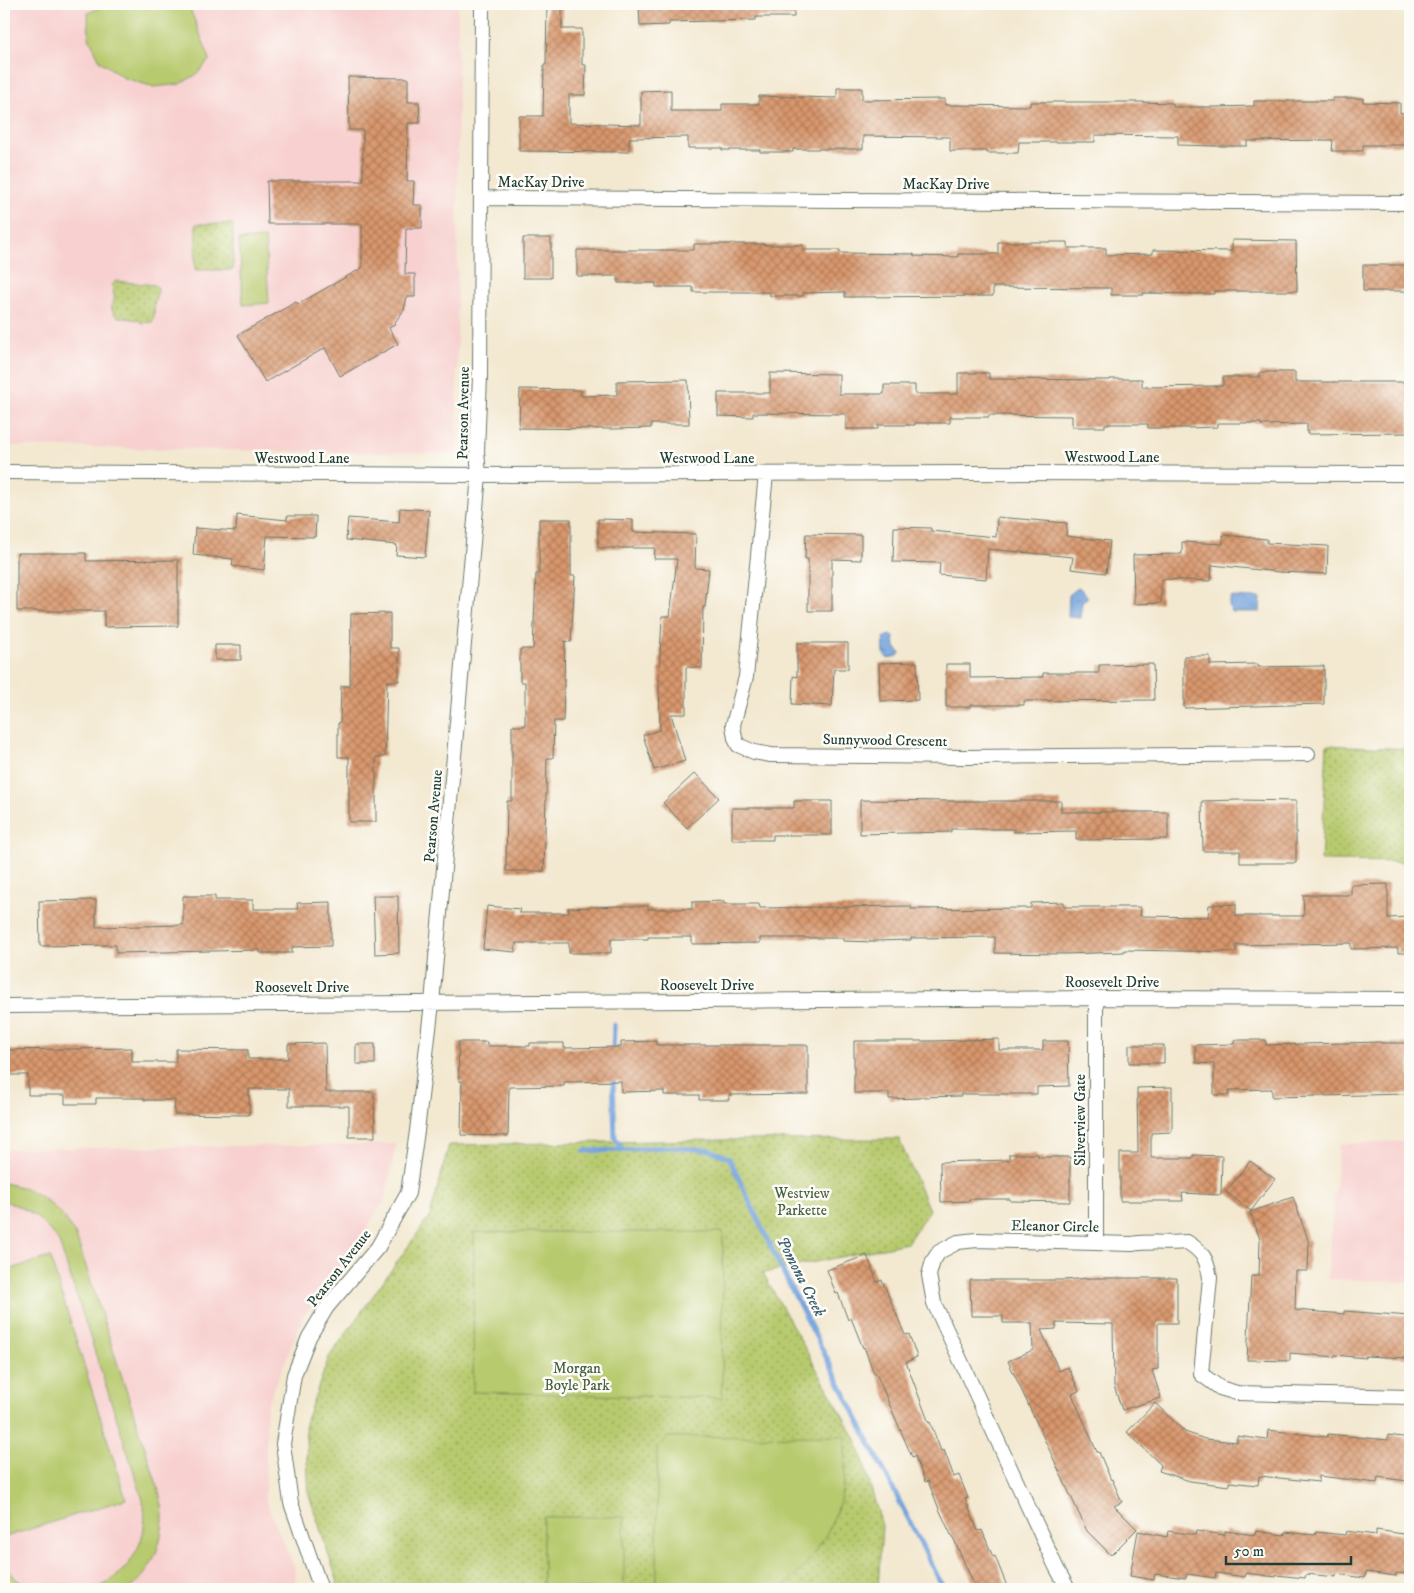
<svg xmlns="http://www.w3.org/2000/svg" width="1414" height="1593" viewBox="0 0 1414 1593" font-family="'IM FELL DW Pica',serif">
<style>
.built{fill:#f7d0cf}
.grass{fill:url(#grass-dots);stroke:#6c8451}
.garden{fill:#b8ca6e;stroke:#6c8451}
.water{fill:url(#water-ripples);stroke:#497088}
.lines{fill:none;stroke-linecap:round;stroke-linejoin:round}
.stream{stroke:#73a2dc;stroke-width:5}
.building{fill:url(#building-cross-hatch)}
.street-casing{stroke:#69796b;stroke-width:16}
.street{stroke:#fff;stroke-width:14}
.labels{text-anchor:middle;stroke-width:5;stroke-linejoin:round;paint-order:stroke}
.street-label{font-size:15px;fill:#1f3d34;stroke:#fdfcf7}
.park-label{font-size:15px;fill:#456042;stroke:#fdfcf7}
.water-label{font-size:16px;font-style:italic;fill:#3c606f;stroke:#fdfcf7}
</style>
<defs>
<pattern id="grass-dots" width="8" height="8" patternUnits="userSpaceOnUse" patternTransform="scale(1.25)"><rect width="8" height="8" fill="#b8ca6e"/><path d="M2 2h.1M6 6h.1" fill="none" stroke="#95a55b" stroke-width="1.8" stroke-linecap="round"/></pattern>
<pattern id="water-ripples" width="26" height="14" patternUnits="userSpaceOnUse" patternTransform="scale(1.25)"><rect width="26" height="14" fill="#73a2dc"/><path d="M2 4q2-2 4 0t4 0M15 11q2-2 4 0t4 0" fill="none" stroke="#5e85b3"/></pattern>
<pattern id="building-cross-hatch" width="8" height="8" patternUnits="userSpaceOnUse" patternTransform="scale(1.25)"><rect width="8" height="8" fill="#d9976d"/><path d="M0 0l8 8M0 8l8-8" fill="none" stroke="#af7c5a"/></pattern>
</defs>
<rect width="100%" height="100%" fill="#fdfcf7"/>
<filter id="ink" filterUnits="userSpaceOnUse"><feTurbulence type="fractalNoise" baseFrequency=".02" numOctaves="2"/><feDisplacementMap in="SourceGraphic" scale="10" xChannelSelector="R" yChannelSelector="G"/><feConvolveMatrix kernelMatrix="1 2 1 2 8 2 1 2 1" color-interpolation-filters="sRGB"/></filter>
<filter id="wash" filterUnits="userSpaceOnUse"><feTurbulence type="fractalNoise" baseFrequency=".0096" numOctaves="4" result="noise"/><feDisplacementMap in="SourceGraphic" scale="20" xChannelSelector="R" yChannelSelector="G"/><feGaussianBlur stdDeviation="1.12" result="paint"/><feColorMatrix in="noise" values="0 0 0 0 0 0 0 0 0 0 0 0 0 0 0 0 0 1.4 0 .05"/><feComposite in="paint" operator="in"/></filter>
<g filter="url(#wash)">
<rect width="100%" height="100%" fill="#f3e8d0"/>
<path class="built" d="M4 4H458L457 454 4 446Z
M1410 1141V1282L1327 1279 1339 1144Z
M396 1144 385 1200 350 1254 304 1315 267 1405 265 1499 294 1566 297 1589H4V1149Z"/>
<path class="grass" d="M196 224H233V270H195Z
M116 281 155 285 158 288C158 293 156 296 155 300 153 308 156 314 152 322L142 323C134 315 114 323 112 308 111 302 113 306 114 301 115 296 113 290 112 285Z
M1327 745 1410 749V862L1321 861Z
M899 1139 929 1210 907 1243 763 1273 858 1443 882 1526 878 1589H338L337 1580 309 1495 305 1423 329 1357 430 1216 449 1145 710 1140Z"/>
<path class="garden" d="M109 4H188L210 59 197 74 180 84 154 87 124 78 100 61 89 37 88 13Z
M265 238 269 303 243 305 239 240Z
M4 1183C11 1185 20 1186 27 1189 50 1199 64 1216 76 1236L159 1491C160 1499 163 1507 163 1515 163 1542 152 1572 130 1589H94C128 1576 149 1542 144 1506 143 1500 141 1493 139 1487L59 1242C41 1219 32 1210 4 1201Z
M474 1232H723L722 1398 473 1392Z
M50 1257 126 1499 5 1537 4 1271Z
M845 1436C845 1451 846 1467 844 1482 837 1525 814 1561 781 1589H657V1448L668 1437Z
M543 1517H624V1589H543Z
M4 1565 17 1580 34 1589H4Z"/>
<path class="water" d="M1079 587 1088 597 1082 603 1080 618 1068 617 1069 595Z
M1231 597 1261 598 1260 612H1231L1229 605Z
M890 635 894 637 895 647 900 653 898 656 889 659C881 656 884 645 884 638Z"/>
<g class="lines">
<path class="stream" d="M613 1052 614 1025
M613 1075 615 1138 623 1150 666 1147 710 1150 729 1158 780 1266 944 1589
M584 1151 623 1150"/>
</g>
<g id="blocks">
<path class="building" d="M547 4H562V29H582V65H586L585 95H569V123L641 125V91L671 90V111H722V104H759V96L837 98V88H862V100L945 99V105L1030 106V102H1140L1173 103V107H1216L1254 106V101H1333V98H1363V102L1400 103V113L1410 112V145H1363V151H1332L1333 140 1247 141V146H1216L1178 145V136L1095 135V142H1019L1018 153H987V151H950V137L863 136V149H793V152H760V150H722V148H688V137L629 138V152L519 151V116H543L544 65H546Z
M639 4H794V17H756V20L669 22V25L640 26Z
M348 77 408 78V102H419L420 123H408L407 181H414L413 205H422V228H406L405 274H415V297H407L404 310 395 322 396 324 389 328 398 344 340 376 325 348 265 382 238 335 296 302 298 304 362 268V224H268L267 181H363V130H349Z
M523 238H551V278H523Z
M1232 240 1296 241 1297 291H1214V294L1143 293V295H1111V288L993 287V296L845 297V292L803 293V296H770V292H693V287H656V283H618V276H577V250H694V244H764V245H803V250H840V253L914 254V256L958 257V254H998V242H1068V248H1106V255L1153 254V250L1232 251Z
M1363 265H1410V291H1363Z
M1260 372H1295V382H1409V433L1307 434V424L1261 425V423H1218V427L1186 428H1148V424H1105V427H1072V416L989 415V417H950V423H915V425H878V429H846V414L753 413V417L718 416V393H770V373L839 374V394H884V385H915V394H958V373H989V379L1110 380V379H1142V387L1223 386V377H1260Z
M688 380 689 424H651V428L612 429 519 428 520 389 581 390V396L617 395V381Z
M400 508 429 510 425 557 396 555 397 545 346 540 348 518 399 522Z
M237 515 287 520V516H316L315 537 267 536 264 570 232 566 233 559 193 555 195 528 236 531Z
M997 517 1067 523 1066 536 1110 541 1106 573 1071 569 1073 557 988 549 986 579 939 575 940 563 893 562 894 527 931 528V531L996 537Z
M539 519H571V576H575L571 642 565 641 563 721H554L553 758H547L544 871H506L507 801H512V726H525V682H520V649H533L536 574H539Z
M598 519 633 520V532L696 534 695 568 709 569 705 607H703L702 668 686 667V714H671L685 761 654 770 643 735 660 730 659 675 662 616H670L677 559H654L655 548H598Z
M806 534 861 535V560L832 559V611H808V559H805Z
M1223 535 1267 539V543L1328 546 1327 574 1279 572 1212 565 1211 581 1161 579V603L1134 604 1133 555 1182 554V542L1223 544Z
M17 553H86V561L178 560V626L104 627V611H17Z
M390 613V648H399V681H387L385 757H376V822H349V757H338V723H340L341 686H350L351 614Z
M797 643H848V669H834L832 706 792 704 793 676 797 677Z
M215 645H241V660H215Z
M1184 656H1210V665L1258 664V667L1324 666V704L1184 708Z
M917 662 918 700 880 701 879 663Z
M946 664H970V678L1043 677V673H1099V665L1153 664 1154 700 1024 701V705H970V707H946Z
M695 773 719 798 687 828 663 803Z
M860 800 951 801H1061V812H1168V839L1076 840V831L1014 832V829H951V832L860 834Z
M1240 800 1296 801V863H1240V851H1203L1202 801Z
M794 801H832V835H773V840H732V808H794Z
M1388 884V918L1410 917V953H1398V948L1351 949V943L1236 945V952L1124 950V952L1064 954 995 953V937L911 938V940L874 941V942L843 941V938H760V943L692 944V937H648V939H611V953H569V943H516L515 952 483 949 487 906 520 909 519 913H569L568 908 620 906H648V909H692V902L724 901V904H759L760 908 911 906V909L1031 908V903L1064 902V907H1141L1140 916 1208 917 1209 905 1236 904V916H1304L1303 895H1351V885Z
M183 896H215V900H253V909H298L297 903 331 902V946L292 947V953H260V950L116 953V945L40 946 39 901 96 900V927L183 925Z
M373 896H398L399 953 375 954Z
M999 1039V1050H1043V1041H1068L1069 1086 1037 1087V1094H961V1096L921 1097V1098L889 1099V1093H854V1041H933Z
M1234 1040H1266V1045L1381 1042V1043H1410V1094L1272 1097V1089L1229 1090V1095H1214V1064L1196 1063 1195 1045 1234 1044Z
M656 1041V1045H808V1094L729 1095V1100H699V1095H664V1091L621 1092V1081L564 1082V1086L509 1087 508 1136 461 1135 462 1081H459L458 1042H487V1046H530V1043H564V1048L621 1047V1042Z
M325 1043 326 1092H374L375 1137H349V1106H289V1089H249V1115L174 1114 175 1100H144V1098H96V1104H65V1095H28V1075H4V1050L132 1048V1062H176V1049L248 1050V1059H288V1044Z
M356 1044H375V1064H356Z
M1129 1045H1164V1063H1129Z
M1172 1087V1132L1151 1133V1158H1193V1155L1222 1156 1221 1195 1182 1193 1183 1201H1120V1153H1138L1137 1088Z
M1009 1154H1038V1157H1070V1202L1010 1201V1199H969V1201L941 1202 940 1162 1009 1160Z
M1250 1161 1275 1179 1251 1211 1226 1192Z
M1293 1197 1309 1243 1308 1271H1296L1295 1310 1344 1314V1311L1410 1316V1358L1365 1356V1358L1335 1355V1357L1290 1353V1361L1247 1360 1251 1276H1259L1260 1239 1250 1212Z
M867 1255 877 1282 882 1280 905 1335 909 1334 917 1357 906 1362 929 1423 930 1422 941 1451 944 1450 954 1477 959 1475 968 1498 965 1499 978 1531 982 1530 993 1557 995 1556 1008 1589H976L952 1535H951L939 1509 928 1481 925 1482 915 1456 912 1457 876 1373H874L864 1347 863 1348 851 1318 848 1320 838 1293 836 1294 827 1270Z
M1091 1278H1177V1323H1158V1369L1152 1370 1161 1398 1122 1410 1114 1386 1113 1324 1056 1323V1329L1041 1330 1059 1371 1068 1367 1079 1391 1072 1394 1097 1452H1099L1111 1480 1112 1479 1122 1502 1114 1506 1137 1529 1111 1555 1087 1531 1008 1361 1033 1350 1032 1323H1003V1316H971L970 1280H1064Z
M1155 1403 1185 1432 1205 1439 1237 1442V1436L1267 1440 1268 1430 1327 1437 1328 1434 1388 1440V1435L1410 1438V1460L1407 1481 1378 1477 1377 1483 1319 1476V1482L1259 1476 1258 1485 1229 1482V1486L1190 1481 1159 1471 1161 1465 1127 1432Z
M1376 1530 1410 1535V1574L1396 1573V1576L1366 1572 1365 1578 1336 1574V1577L1306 1574 1305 1578 1276 1575V1577L1246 1573 1245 1577 1216 1573 1215 1578 1187 1574 1186 1578 1155 1574 1154 1580 1130 1576 1138 1531 1167 1537 1168 1531 1195 1535 1196 1531 1225 1535V1531L1255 1535 1256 1531 1284 1535 1285 1532 1315 1535 1316 1532 1345 1535 1346 1531 1376 1535Z"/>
</g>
</g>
<g filter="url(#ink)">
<use href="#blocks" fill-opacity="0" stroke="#69796b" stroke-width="1"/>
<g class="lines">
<g class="street-casing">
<path id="street" d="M481 198 1410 203
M4 472 479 475 968 473 1410 474
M766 474 746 677 733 725 735 738 738 745 754 752 771 755 964 757 1308 754
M4 1006 1096 998 1410 999
M1096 1243V998
M321 1589 291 1503 283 1444 294 1375 309 1337 327 1307 378 1247 408 1193 417 1131 432 1003 479 475 477 451 480 376 482 4
M1068 1589 1056 1567 934 1303 929 1275 933 1261 939 1252 958 1242 977 1240 1132 1244C1150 1241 1168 1244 1187 1242 1203 1252 1207 1259 1210 1278L1201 1374 1220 1388 1237 1393 1410 1397"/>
</g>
<use href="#street" class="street"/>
</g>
</g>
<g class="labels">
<g class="street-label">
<text x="541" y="187">MacKay Drive</text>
<text x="946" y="189">MacKay Drive</text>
<text transform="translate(463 413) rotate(-89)" y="5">Pearson Avenue</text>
<text x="1112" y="462">Westwood Lane</text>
<text x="302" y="463">Westwood Lane</text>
<text x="707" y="463">Westwood Lane</text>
<text transform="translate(885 740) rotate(1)" y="5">Sunnywood Crescent</text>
<text transform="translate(433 816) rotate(-85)" y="5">Pearson Avenue</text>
<text x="1112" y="987">Roosevelt Drive</text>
<text x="707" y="990">Roosevelt Drive</text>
<text x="302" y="992">Roosevelt Drive</text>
<text transform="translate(1080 1120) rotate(-90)" y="5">Silverview Gate</text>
<text transform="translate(1055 1226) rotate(1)" y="5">Eleanor Circle</text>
<text transform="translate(339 1268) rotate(-52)" y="5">Pearson Avenue</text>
</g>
<g class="park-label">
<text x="802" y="1198">Westview<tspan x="802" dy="17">Parkette</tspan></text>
<text x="577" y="1373">Morgan<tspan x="577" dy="17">Boyle Park</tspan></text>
</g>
<g class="water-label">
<text transform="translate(802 1276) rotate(63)" y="6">Pomona Creek</text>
</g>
</g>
<rect width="1414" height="1593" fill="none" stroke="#fdfcf7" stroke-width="20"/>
<path d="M1226 1556v8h125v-8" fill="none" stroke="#1f3d34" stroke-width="2.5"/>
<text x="1234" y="1556" font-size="15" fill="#1f3d34" stroke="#fdfcf7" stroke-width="4" paint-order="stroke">50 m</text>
</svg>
